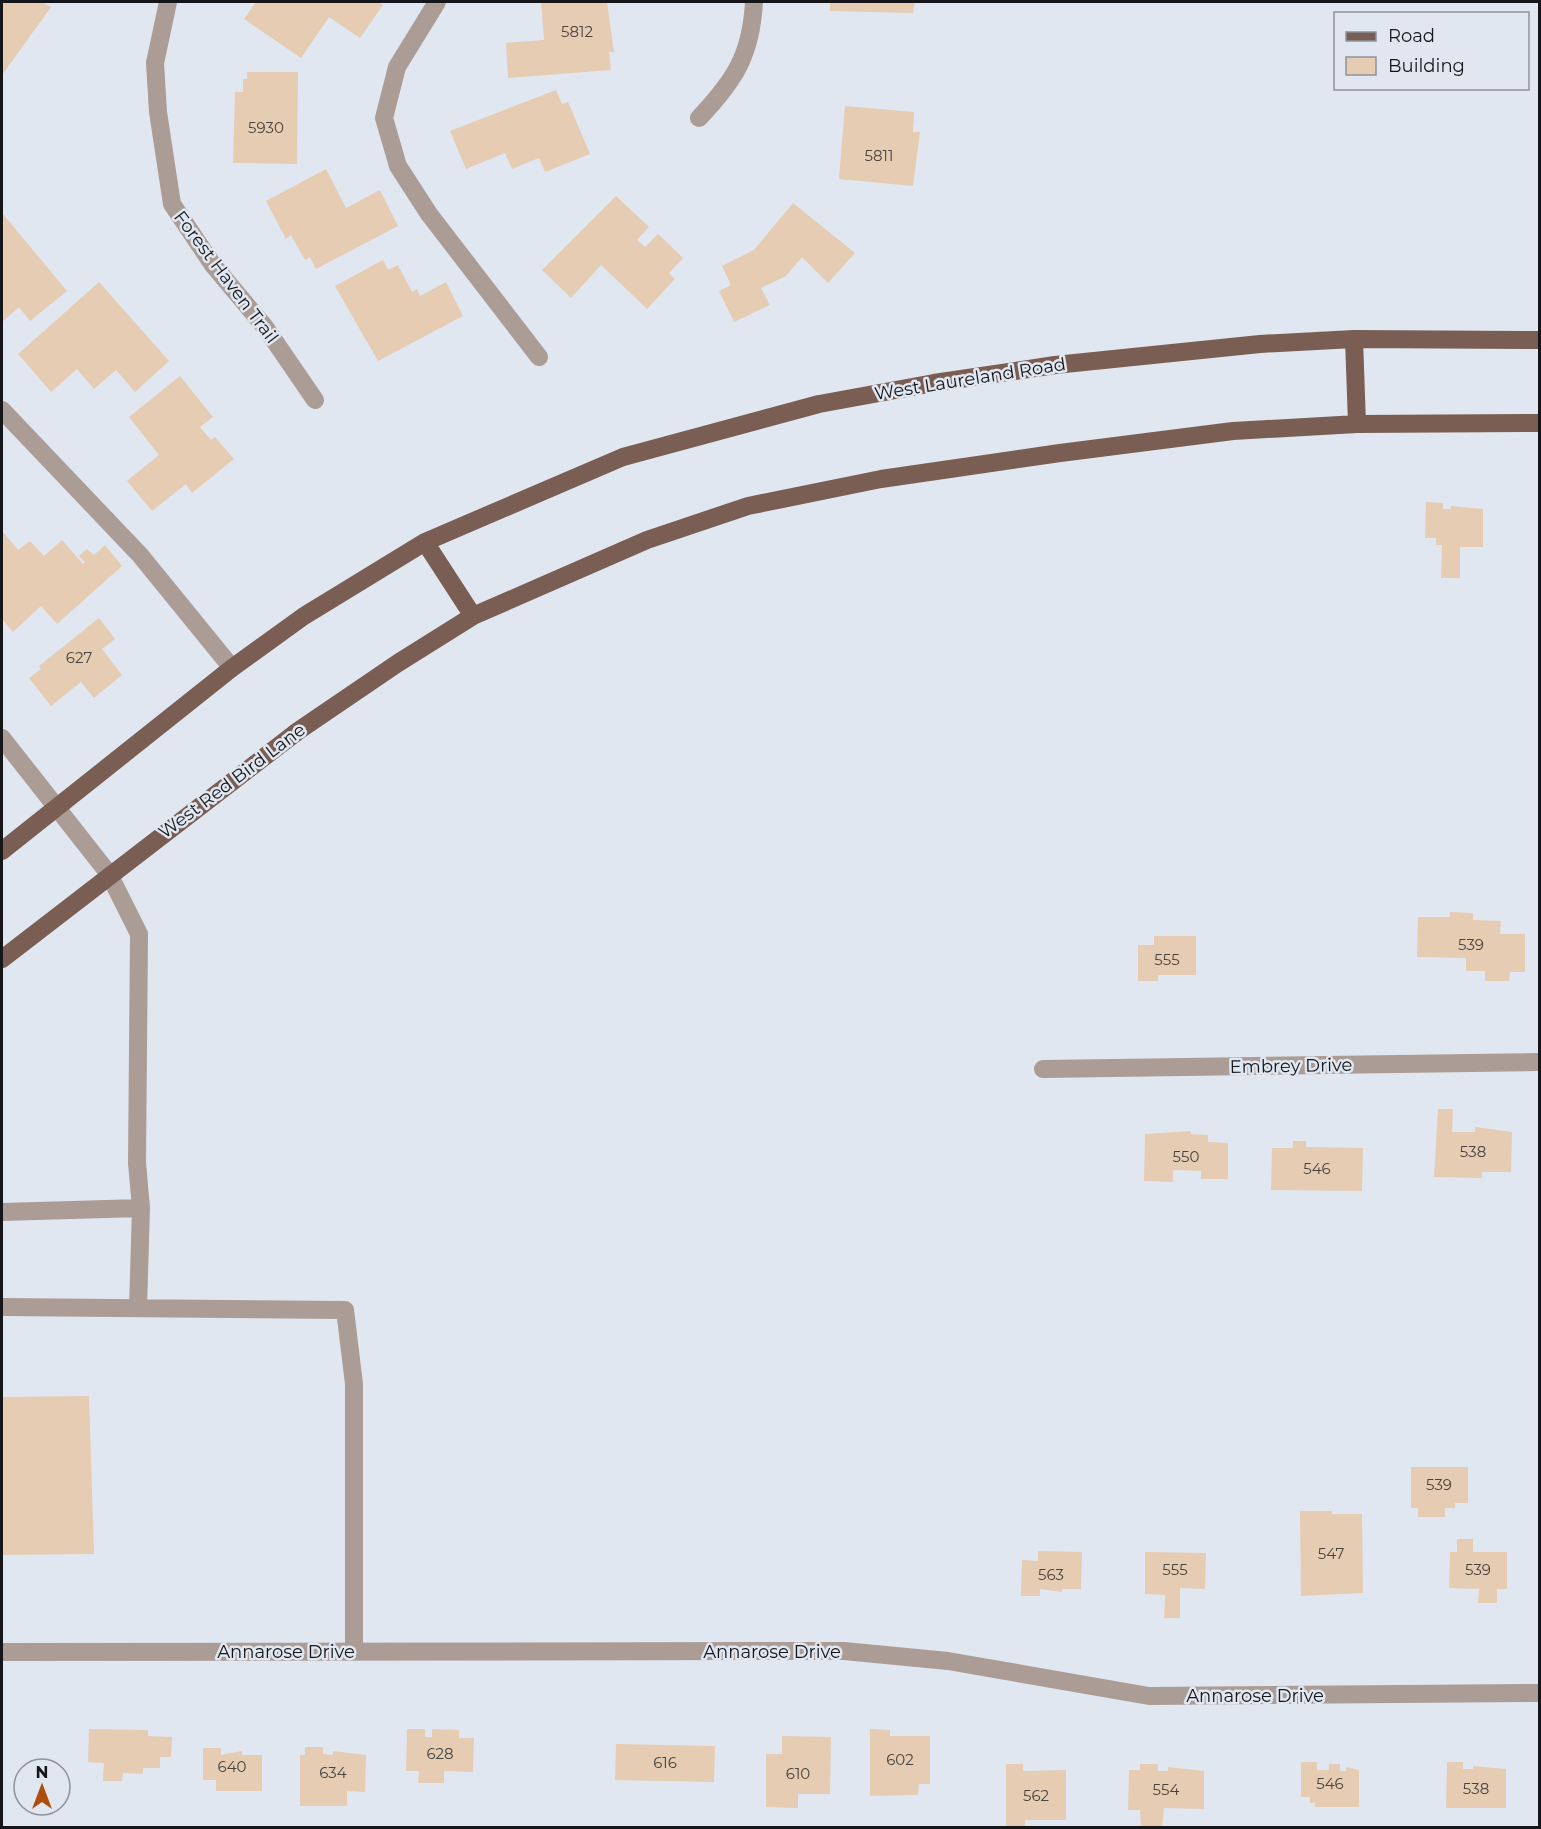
<svg xmlns="http://www.w3.org/2000/svg" width="1541" height="1829" viewBox="0 0 1541 1829" font-family="Montserrat,sans-serif">
<style>
.building{fill:#e6ccb2}
.lines{fill:none;stroke-linecap:round;stroke-linejoin:round}
.minor{stroke:#ac9c96;stroke-width:18}
.major{stroke:#7a5e54;stroke-width:18}
.labels{text-anchor:middle;stroke-width:5;stroke-linejoin:round;paint-order:stroke}
.number-label{font-size:15px;fill:#484440}
.street-label{font-size:18px;fill:#14161a;stroke:#e0e7f0}
</style>
<rect width="100%" height="100%" fill="#e0e7f0"/>
<path class="building" d="M2 2H42L51 7 2 75Z
M256 2H377L383 5 360 38 329 17 301 58 244 19Z
M541 2H607L614 52H609L611 70 508 78 506 43 544 40Z
M830 2H915L913 13 830 11Z
M247 72H298L297 164 233 163 235 92H243V79H247Z
M556 90 562 104 568 102 590 154 545 172 539 158 512 169 505 153 466 169 450 131Z
M845 106 914 112 913 132H920L913 186 839 179Z
M326 169 346 208 380 190 398 226 316 269 310 257 305 260 291 235 286 239 266 201Z
M616 196 649 227 637 240 645 247 658 234 683 258 669 273 675 279 647 309 601 265 571 298 542 270Z
M793 203 855 253 828 283 802 257 786 276 761 288 770 305 734 322 719 291 731 285 722 266 754 250Z
M3 214 67 291 30 321 19 307 2 322Z
M383 260 388 270 398 265 412 292 417 289 420 296 446 282 463 316 378 361 335 286Z
M99 282 169 361 135 392 116 370 94 389 77 369 51 392 18 354Z
M180 376 213 417 200 427 211 440 215 437 234 459 192 493 186 484 152 511 127 481 159 455 129 417Z
M1426 502 1443 503V509H1451V506L1483 509V547H1460V578H1441L1442 545H1436V538H1425Z
M2 531 18 550 30 541 44 556 62 540 83 564 85 562 79 556 87 549 94 555 105 545 122 566 57 624 41 606 13 632 2 619Z
M99 618 115 639 102 649 122 675 94 698 81 682 51 706 29 678 41 669 39 666Z
M1450 912 1473 913V920L1501 921 1500 934H1525V972H1510L1509 981H1485V971H1466V958L1417 957 1418 917H1450Z
M1154 936H1196V975H1158V981H1138V945H1154Z
M1438 1109H1453L1452 1132H1475V1127L1512 1132 1511 1172H1482V1178L1434 1177Z
M1191 1131V1134L1208 1135V1142L1228 1143V1179H1201V1171L1173 1170V1182L1144 1181 1145 1134Z
M1293 1141H1306V1147L1363 1148 1362 1191 1271 1190 1272 1148H1293Z
M89 1396 94 1554 2 1555V1397Z
M1411 1467H1468V1503H1455V1508H1445V1517H1418V1508H1411Z
M1300 1511H1332V1514H1362L1363 1593 1301 1596Z
M1457 1539H1473V1552H1507V1589H1497V1603H1478L1479 1589 1449 1588 1450 1552H1457Z
M1038 1551 1082 1552 1081 1589H1062V1592L1040 1589V1596H1021L1022 1560 1038 1561Z
M1145 1552 1206 1553 1205 1589 1180 1588V1618H1164L1165 1595 1145 1594Z
M89 1729 148 1730V1736L172 1737 171 1757H160V1768H143V1774L123 1773 122 1781H103L104 1763 88 1762Z
M407 1729H425V1737H432V1729L459 1730V1738H474L473 1772 444 1771V1783H418L419 1771H406Z
M870 1729 890 1730V1736H930V1784H919L918 1795 870 1796Z
M782 1736 831 1737 830 1794H798V1808L766 1807V1754H782Z
M616 1744 715 1746 714 1782 615 1780Z
M305 1747H323V1754L333 1755V1751L366 1755 365 1792 347 1791V1806H300V1755H305Z
M203 1748H221V1755L242 1751V1755H262V1791H216V1780H203Z
M1301 1762H1317V1770H1329V1764H1340V1771H1346V1767L1359 1770V1807H1315V1803H1310V1797H1301Z
M1447 1762H1463V1769H1473V1766L1506 1769V1808H1446Z
M1006 1764H1023V1771L1066 1770V1820H1025V1828H1006Z
M1140 1764H1158V1771H1168V1767L1204 1771V1809L1164 1808 1162 1828H1141L1140 1810H1128L1129 1770H1140Z"/>
<g class="lines">
<path class="minor" d="M168 2 155 63 158 112 172 204 213 265 265 327 315 400
M437 2 397 67 384 118 398 166 429 214 539 357
M699 118C735 80 751 55 754 2
M2 410 140 555 232 668
M2 738 109 874 139 934 137 1163 141 1208 2 1212
M1043 1069 1540 1062
M2 1307 345 1310 354 1384V1652
M138 1308 141 1208
M2 1652 844 1651 948 1661 1149 1696 1540 1693"/>
<path class="major" d="M1354 339 1357 424
M425 542 473 616
M2 851 232 668 304 616 425 542 623 457 819 404 934 383 1055 365 1260 344 1354 339 1540 340
M2 959 298 731 398 663 473 616 647 540 748 506 881 479 1060 453 1233 431 1357 424 1540 423"/>
</g>
<g class="labels">
<g class="number-label">
<text x="577" y="37">5812</text>
<text x="266" y="133">5930</text>
<text x="879" y="161">5811</text>
<text x="79" y="663">627</text>
<text x="1471" y="950">539</text>
<text x="1167" y="965">555</text>
<text x="1473" y="1157">538</text>
<text x="1186" y="1162">550</text>
<text x="1317" y="1174">546</text>
<text x="1439" y="1490">539</text>
<text x="1331" y="1559">547</text>
<text x="1175" y="1575">555</text>
<text x="1478" y="1575">539</text>
<text x="1051" y="1580">563</text>
<text x="440" y="1759">628</text>
<text x="900" y="1765">602</text>
<text x="665" y="1768">616</text>
<text x="232" y="1772">640</text>
<text x="333" y="1778">634</text>
<text x="798" y="1779">610</text>
<text x="1330" y="1789">546</text>
<text x="1476" y="1794">538</text>
<text x="1166" y="1795">554</text>
<text x="1036" y="1801">562</text>
</g>
<g class="street-label">
<text transform="translate(226 277) rotate(53)" y="6">Forest Haven Trail</text>
<text transform="translate(970 379) rotate(-9)" y="6">West Laureland Road</text>
<text transform="translate(232 781) rotate(-37)" y="6">West Red Bird Lane</text>
<text transform="translate(1291 1066) rotate(-1)" y="6">Embrey Drive</text>
<text x="286" y="1658">Annarose Drive</text>
<text x="772" y="1658">Annarose Drive</text>
<text x="1255" y="1702">Annarose Drive</text>
</g>
</g>
<rect width="1541" height="1829" fill="none" stroke="#14161a" stroke-width="6"/>
<rect x="1334" y="12" width="195" height="78" fill="#e0e7f0" stroke="#8e939a" stroke-width="1.5"/>
<rect x="1346" y="32" width="30" height="9" fill="#7a5e54" stroke="#8e939a" stroke-width="1.5"/>
<text x="1388" y="42" font-size="18" fill="#14161a">Road</text>
<rect x="1346" y="57" width="30" height="18" fill="#e6ccb2" stroke="#8e939a" stroke-width="1.5"/>
<text x="1388" y="72" font-size="18" fill="#14161a">Building</text>
<g transform="translate(42 1787)"><circle r="28" fill="#e0e7f0" stroke="#8e939a" stroke-width="1.5"/>
<path d="M0-4.5L10 22L0 15L-10 22Z" fill="#af4d0c"/>
<text y="-9" font-size="16" font-weight="bold" text-anchor="middle" fill="#14161a">N</text>
</g>
</svg>
